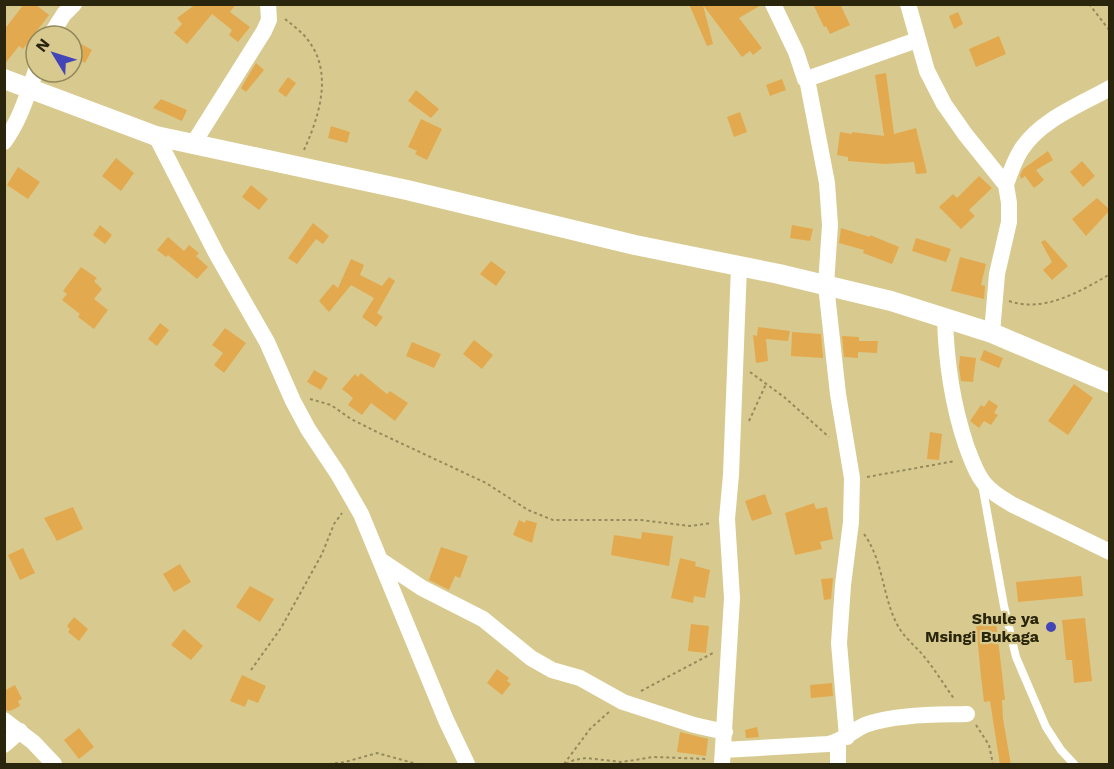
<svg xmlns="http://www.w3.org/2000/svg" width="1114" height="769" viewBox="0 0 1114 769" font-family="'Work Sans',sans-serif">
<style>
.building{fill:#e2a94f}
.lines{fill:none;stroke-linecap:round;stroke-linejoin:round}
.path{stroke:#958a5c;stroke-width:2;stroke-dasharray:3 3;stroke-linecap:butt}
.service{stroke:#fff;stroke-width:8}
.minor{stroke:#fff;stroke-width:16}
.tertiary{stroke:#fff;stroke-width:20}
.poi-dot{fill:#4444b9;stroke:#d8ca8e;stroke-width:2}
.labels{text-anchor:middle;stroke-width:4.5;stroke-linejoin:round;paint-order:stroke}
.poi-label{font-size:16px;font-weight:bold;fill:#2a250d;stroke:#d8ca8e;text-anchor:end}
</style>
<rect width="100%" height="100%" fill="#d8ca8e"/>
<path class="building" d="M24 4H35L49 15 23 49 19 46 4 65V30Z
M196 4H236L230 12 250 27 238 42 229 35 232 30 212 14 187 44 174 33 182 24 177 18Z
M689 4H763L739 18 762 48 753 55 750 51 742 57 703 5 713 44 707 46Z
M813 4H840L850 25 830 34 826 26 824 27Z
M958 12 963 24 954 29 949 16Z
M999 36 1006 54 976 67 969 49Z
M72 39 92 50 85 63 82 61 80 64 72 59Z
M256 63 264 70 246 92 241 88Z
M886 73 894 134 916 128 927 173 916 174 914 162 885 164 860 162 848 161V157L837 155 840 132 852 134V132L884 136 875 75Z
M288 77 296 83 286 97 278 91Z
M782 79 786 90 770 96 766 85Z
M416 90 439 109 431 118 408 101Z
M161 99 187 110 182 121 153 108Z
M740 112 747 132 734 137 727 117Z
M421 119 442 129 427 160 415 154 417 151 408 147Z
M331 126 350 132 347 143 328 138Z
M1048 151 1053 160 1036 170 1044 180 1034 188 1025 176 1021 179 1020 175 1023 169Z
M116 158 134 173 121 191 102 176Z
M1082 161 1095 176 1083 187 1070 172Z
M18 167 40 182 28 199 7 185Z
M979 176 992 188 969 210 975 216 961 229 939 207 953 194 957 198Z
M251 185 268 199 259 210 242 197Z
M1097 198 1110 210 1086 236 1072 219Z
M313 223 329 236 323 244 316 239 297 264 288 258Z
M100 225 112 235 105 244 93 235Z
M792 225 813 229 810 241 790 238Z
M841 228 870 237V235L899 247 892 264 863 253 864 250 839 243Z
M168 237 184 251 189 245 199 253 196 256 208 267 197 279 168 255 166 257 157 250Z
M916 238 951 249 946 262 912 251Z
M1045 240 1068 266 1052 280 1043 270 1052 262 1041 242Z
M960 257 986 264 981 285 985 286 984 299 951 291Z
M351 259 364 265 360 275 382 286 389 277 395 281 377 313 383 317 376 327 362 317 374 298 351 285 329 312 319 301 333 284 338 288Z
M491 261 506 272 496 286 480 274Z
M81 267 97 278 94 281 102 289 94 299 108 310 94 329 78 317 80 314 62 300 67 294 63 291Z
M160 323 169 330 157 346 148 339Z
M758 327 790 331 788 341 766 339 768 361 756 363 753 335 757 336Z
M225 328 246 343 224 373 214 365 223 353 212 345Z
M792 332 821 334 823 358 791 356Z
M842 336 859 337V341H878L877 353 858 352V358L844 357Z
M474 340 493 355 482 369 463 354Z
M412 342 441 354 434 368 406 356Z
M984 350 1003 358 999 368 980 360Z
M960 356 976 358 973 382 961 381 959 367Z
M314 370 328 378 321 390 307 382Z
M361 373 387 394 390 391 408 403 395 421 371 403 362 415 348 405 353 398 342 389 355 374 358 377Z
M1074 384 1093 398 1068 435 1048 421Z
M989 400 998 406 994 413 998 415 991 425 984 421 979 428 970 421 981 405 984 407Z
M930 432 942 434 939 460 927 459Z
M765 494 772 514 752 521 745 501Z
M814 503 816 509 827 507 833 539 820 542 822 549 795 555 785 513Z
M73 507 83 529 57 541 44 518Z
M519 520 525 523 526 520 537 523 532 543 513 535Z
M642 532 673 536 669 566 611 555 614 535 641 539Z
M441 547 468 556 460 578 455 576 449 590 429 580Z
M23 548 35 573 20 580 8 555Z
M680 558 696 562 695 566 710 570 705 598 694 596 693 603 671 598Z
M180 564 191 582 174 592 163 574Z
M1081 576 1083 596 1018 602 1016 582Z
M833 578 831 599 824 600 821 579Z
M250 586 274 599 260 622 236 607Z
M74 617 88 629 79 641 68 632 70 629 67 626Z
M1085 618 1092 681 1074 683 1072 660H1066L1062 620Z
M996 621 1005 700H1002L1003 719 1011 765H1000L990 701 984 702 981 677 976 623Z
M691 624 709 626 706 653 688 651Z
M184 629 203 646 191 660 171 645Z
M497 669 509 678 507 681 511 684 502 695 487 683Z
M242 675 266 686 258 703 248 699 245 707 230 701Z
M832 683 833 696 811 698 810 685Z
M15 685 22 699 18 701 20 706 10 711 4 710V691Z
M757 727 759 737 746 738 745 730Z
M79 728 94 747 79 759 64 740Z
M680 732 708 739 706 756 677 752Z"/>
<g class="lines">
<path class="path" d="M1089 4 1110 31
M285 19C295 27 306 35 312 46 332 78 318 119 304 150
M1009 301C1043 313 1080 292 1110 274
M750 372 784 397 829 437
M310 399 331 405 351 419 377 432 486 483 528 510 553 520H641L690 526 712 523
M749 421 766 384
M867 477 955 461
M864 534C884 562 882 597 898 626 904 637 914 645 922 654 934 668 944 685 955 700
M251 670 281 628 322 554 334 524 342 513
M641 691 713 653
M976 725 989 745 993 764
M311 764H325
M329 764 345 762 377 753 417 764
M564 764 590 729 609 712
M566 764 574 760 586 758 622 762 653 757 708 759"/>
<path class="service" d="M982 484 1004 606 1016 657 1046 727 1061 750 1074 764"/>
<path class="minor" d="M773 4 796 52 805 79H807L827 183 830 225 826 285 838 394 852 478 851 522 843 585 839 643 847 737
M908 4 927 71 944 104 965 134 1006 185 1009 203V222L997 274 992 333
M50 36 64 14 74 4
M807 79 917 40
M156 136 216 253 267 342 293 401 308 429 338 474 361 514 446 720 467 764
M4 142C20 120 27 96 36 70
M193 144 264 31 269 20 268 4
M1006 185C1010 173 1014 161 1021 150 1040 120 1080 105 1110 88
M945 317C946 362 952 403 966 445 971 458 975 472 984 483 992 493 1003 499 1013 505L1110 552
M380 560 422 588 483 619 531 658 552 670 580 678 623 702 694 725 725 732
M4 720 33 742 54 764
M4 745 20 731
M723 750 828 744C843 741 852 731 865 725 894 714 936 715 967 714
M722 764 732 598 727 519 731 475 739 266
M838 764V742"/>
<path class="tertiary" d="M4 79 156 136 407 190 635 245 779 274 891 301 992 333 1110 383"/>
</g>
<circle class="poi-dot" cx="1051" cy="627" r="6"/>
<g class="labels">
<g class="poi-label">
<text x="1039" y="624">Shule ya<tspan x="1039" dy="18">Msingi Bukaga</tspan></text>
</g>
</g>
<rect width="1114" height="769" fill="none" stroke="#2a250d" stroke-width="12"/>
<g transform="translate(54 54) rotate(308)"><circle r="28" fill="#d8ca8e" stroke="#92885a" stroke-width="1.5"/>
<path d="M0-4.5L10 22L0 15L-10 22Z" fill="#4444b9"/>
<text y="-9" font-size="16" font-weight="bold" text-anchor="middle" fill="#2a250d">N</text>
</g>
</svg>
